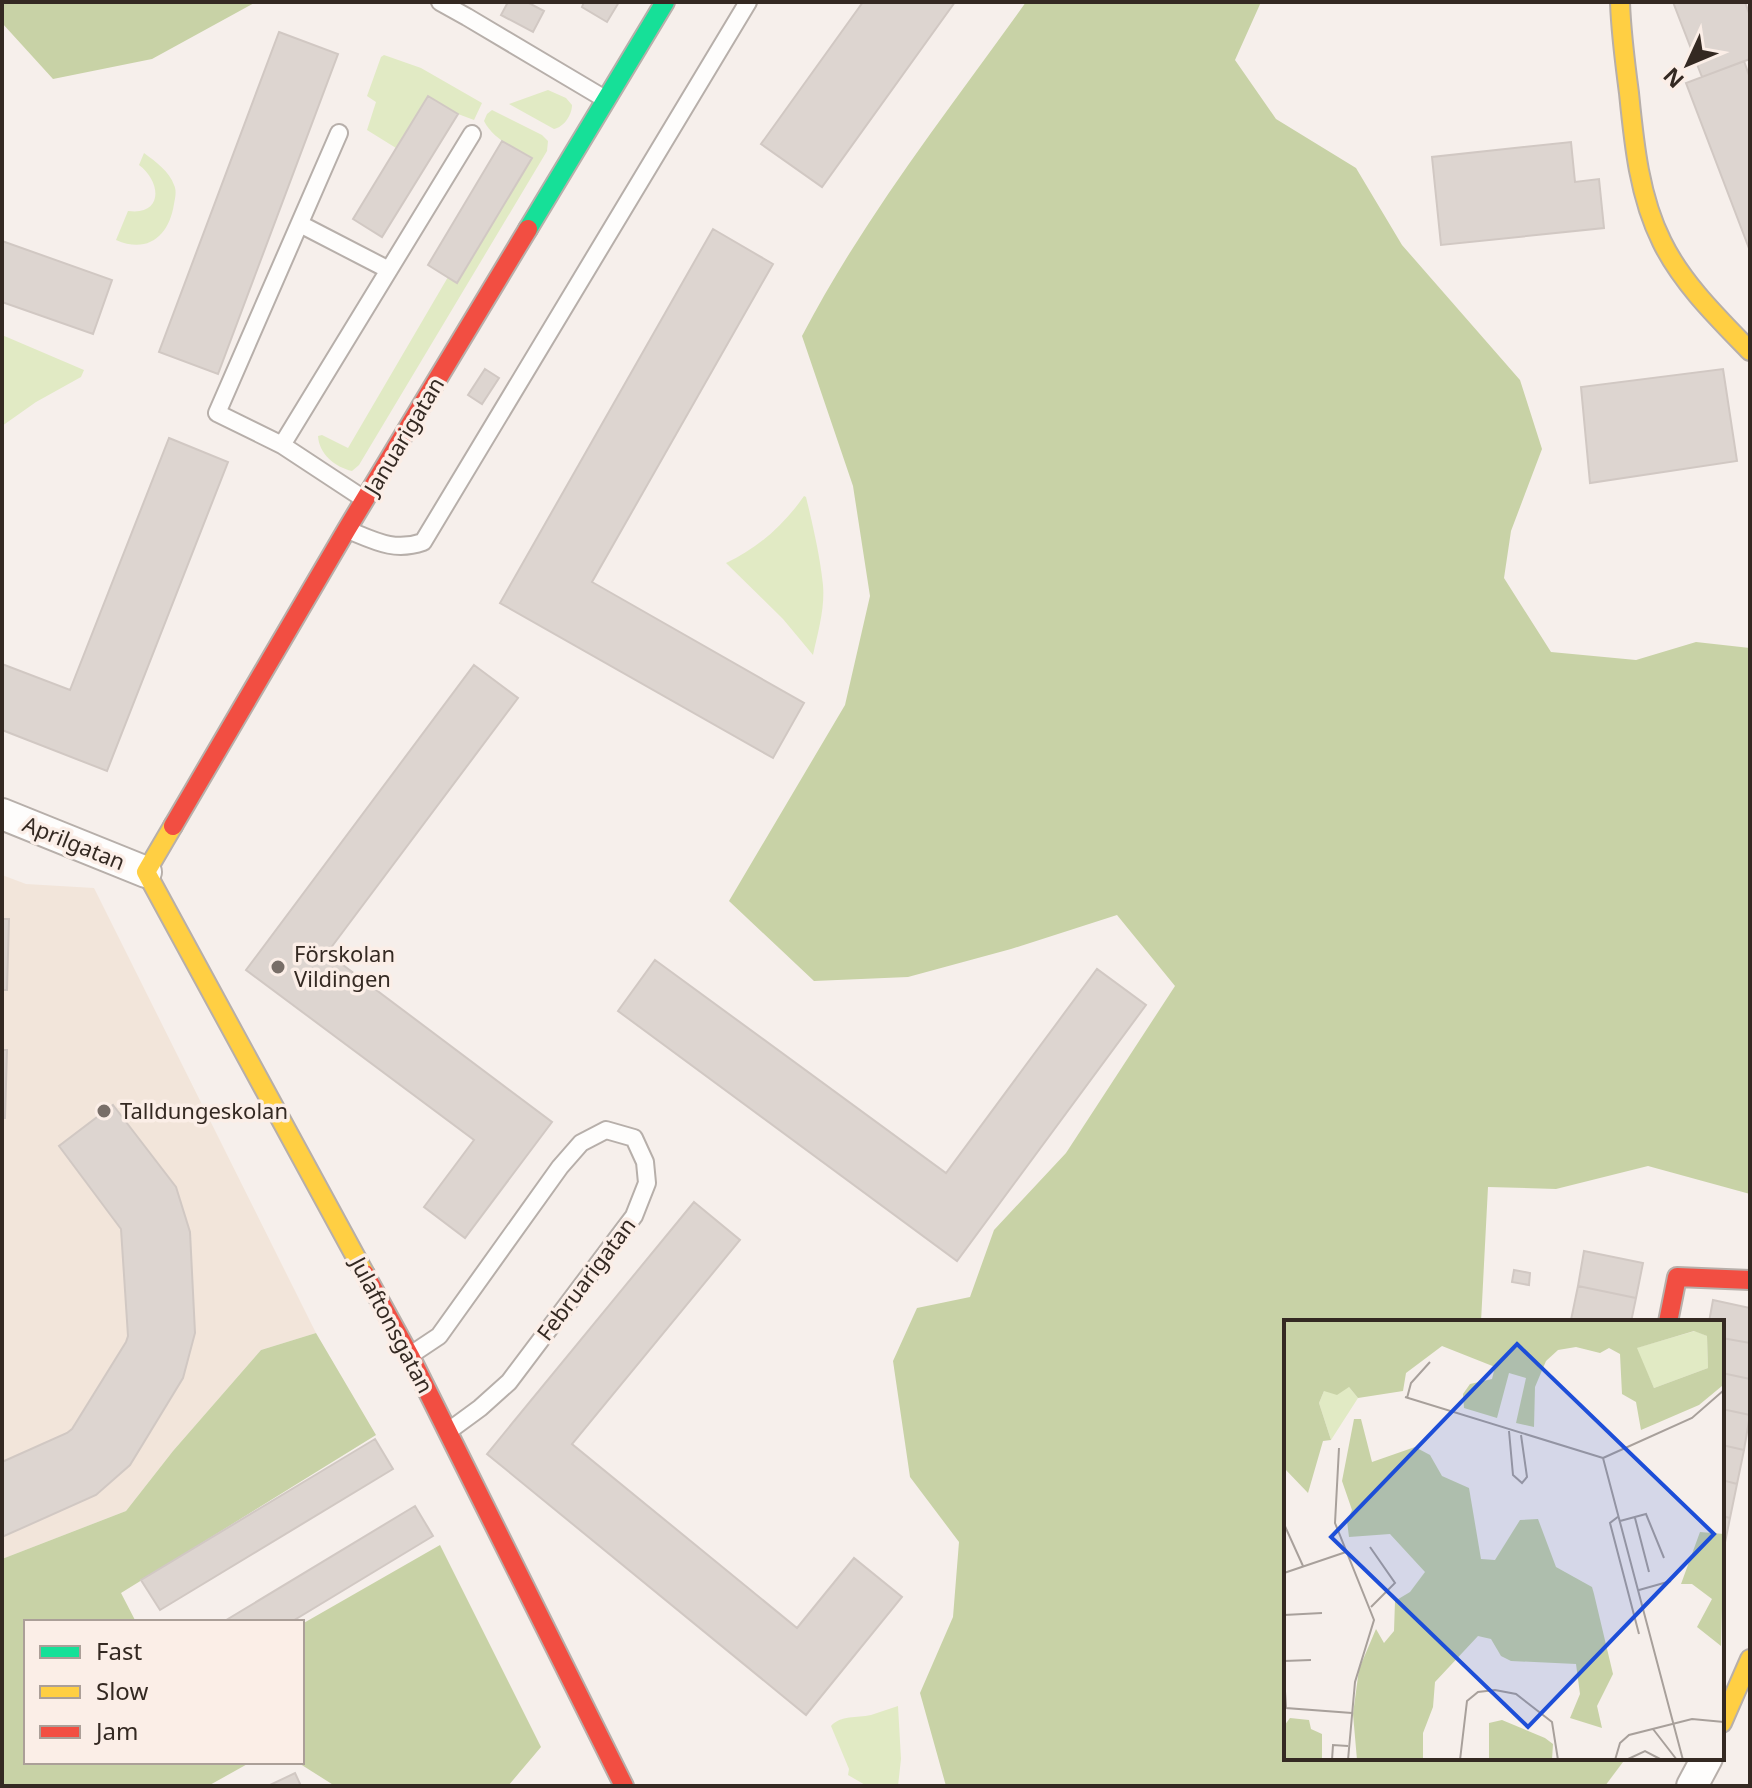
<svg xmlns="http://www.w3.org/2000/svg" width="1752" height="1788" viewBox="0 0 1752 1788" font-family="'Noto Sans',sans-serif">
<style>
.education{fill:#f2e5da}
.green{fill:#e1eac4}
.forest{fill:#c8d2a6}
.building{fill:#ddd5d0;stroke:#d1c8c3;stroke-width:2}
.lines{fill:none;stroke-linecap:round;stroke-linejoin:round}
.lane-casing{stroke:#b7afaa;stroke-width:20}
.street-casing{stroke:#b7afaa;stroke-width:34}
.fast-casing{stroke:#b7afaa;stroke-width:22}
.slow-casing{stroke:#b7afaa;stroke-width:22}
.jam-casing{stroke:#b7afaa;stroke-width:22}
.lane{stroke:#fefdfc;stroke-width:16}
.street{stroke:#fefdfc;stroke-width:30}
.fast{stroke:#16e098;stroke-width:18}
.slow{stroke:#ffcf43;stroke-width:18}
.jam{stroke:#f24e42;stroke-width:18}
.poi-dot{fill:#786e68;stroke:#fbeee7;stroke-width:3}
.labels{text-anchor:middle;stroke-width:7;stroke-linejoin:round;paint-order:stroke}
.street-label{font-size:22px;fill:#342922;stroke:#fbeee7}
.poi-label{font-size:22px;fill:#342922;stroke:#fbeee7;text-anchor:start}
.inset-road{fill:none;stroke:#a8a09b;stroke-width:2}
.view{fill:#1d4ed8;fill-opacity:0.15;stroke:#1d4ed8;stroke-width:4}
.inset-edge{fill:none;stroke:#342922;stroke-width:4}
</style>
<rect width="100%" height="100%" fill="#f6efeb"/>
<path class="education" d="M2 875 26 884 94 888 316 1333 261 1350 173 1451 126 1511 2 1559Z"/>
<path class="green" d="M384 55 421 68 482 103 474 120 458 114 428 96 396 148 367 130 376 102 367 96 381 57Z
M548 90 566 98 572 105C572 115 564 127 554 129L509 104Z
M492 110 542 135 548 141 547 151 359 465 352 471C335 467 319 454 318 436L322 435 348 448 448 277 531 158C514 148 493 139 484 121L487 114Z
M144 153C155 161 170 172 174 185 177 191 175 198 174 204 169 236 148 254 116 240L128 211C163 216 162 182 139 165Z
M2 335 84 370 81 377 36 402 2 426Z
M804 496 806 497C813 526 820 556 823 585 825 608 818 632 813 655L783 619 726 563C757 549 785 524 804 496Z
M898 1706 901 1759 898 1786H867L848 1775 849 1769 831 1726C841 1715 856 1718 871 1715 880 1712 889 1709 898 1706Z"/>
<path class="forest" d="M2 2H256L152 59 53 79 2 23Z
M1026 2H1261L1235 60 1276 119 1356 168 1402 245 1520 380 1542 449 1511 531 1504 578 1551 652 1636 660 1696 642 1750 648V1194L1648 1166 1556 1189 1488 1187 1481 1322H1286V1758H1626L1605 1786H946L920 1693 953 1617 959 1542 910 1477 893 1361 917 1308 970 1297 994 1230 1066 1153 1175 986 1117 915 1011 949 908 977 814 981 729 901 845 705 870 596 853 486 802 336C864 217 948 111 1026 2Z
M316 1333 376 1435 121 1593 136 1622H26V1762H251L208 1786H2V1559L126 1511 173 1451 261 1350Z
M440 1545 541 1747 508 1786H335L297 1762H302V1624Z"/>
<path class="building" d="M508 2H527L544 11 533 32 501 15Z
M584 2H619L607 22 582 7Z
M863 2H955L822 187 761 144Z
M1673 2H1745L1750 16V59L1702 77Z
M279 32 338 54 218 374 159 352Z
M1744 61 1750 78V251L1686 83Z
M428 96 458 114 382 237 353 219Z
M502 141 532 158 457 283 428 265Z
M1571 142 1575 182 1599 179 1604 228 1441 245 1432 157Z
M713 229 773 264 592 582 804 703 773 758 500 603Z
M2 241 112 280 93 334 2 302Z
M485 369 499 378 482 404 468 395Z
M1723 369 1737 461 1590 483 1581 387Z
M169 438 228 462 107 771 2 730V664L70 690Z
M474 665 518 698 327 953 552 1122 465 1238 424 1207 474 1140 246 970Z
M2 919H9L7 990H2Z
M655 960 946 1173 1097 969 1146 1005 957 1261 618 1011Z
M2 1050H7L5 1118H2Z
M113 1105 176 1187 190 1232 195 1333 183 1378 130 1465 96 1495 2 1537V1462L67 1433 72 1429 126 1342 128 1336 121 1229 59 1146Z
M694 1202 740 1240 572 1444 797 1628 854 1558 902 1597 806 1715 487 1454Z
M1584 1251 1643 1263 1636 1298 1578 1286Z
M1514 1270 1530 1273 1529 1285 1512 1282Z
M1578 1286 1636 1298 1631 1322H1580L1571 1320Z
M1713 1300 1750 1308V1343L1722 1338V1322H1709Z
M1722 1338 1750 1343V1379L1722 1373Z
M1722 1373 1750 1379V1415L1722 1409Z
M1722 1409 1750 1415 1744 1450 1722 1445Z
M375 1439 393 1469 160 1610 141 1580Z
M1722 1445 1744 1450 1737 1484 1722 1480Z
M1722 1480 1737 1484 1730 1518 1722 1516Z
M415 1506 433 1536 291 1622H223Z
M1722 1516 1730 1518 1723 1552H1722Z
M295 1773 301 1786H268Z"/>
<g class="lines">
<g class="lane-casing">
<path id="lane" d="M440 2 467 17 605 99
M339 133 217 413 282 445 364 499
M300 224 389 270
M282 445 472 134
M348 530C375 541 394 552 423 542L748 2
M412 1354 439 1336 560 1167 581 1143 606 1130 634 1138 645 1162 647 1183 634 1216 509 1382 480 1408 450 1430"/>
</g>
<g class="street-casing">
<path id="street" d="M2 814 146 872
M1692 1786 1707 1758"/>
</g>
<g class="fast-casing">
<path id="fast" d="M528 229 665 2"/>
</g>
<g class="slow-casing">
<path id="slow" d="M1620 2C1621 33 1625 63 1629 93 1634 143 1639 196 1662 242 1682 283 1718 318 1750 351
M173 826 146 872 365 1274
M1722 1723 1750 1659"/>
</g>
<g class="jam-casing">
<path id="jam" d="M173 826 347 529 528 229
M365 1274 410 1356 624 1786
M1668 1322 1677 1277 1750 1280"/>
</g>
<use href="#lane" class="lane"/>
<use href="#street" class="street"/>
<use href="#fast" class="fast"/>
<use href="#slow" class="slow"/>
<use href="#jam" class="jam"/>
</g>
<g class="poi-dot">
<circle cx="278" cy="967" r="8"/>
<circle cx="104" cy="1111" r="8"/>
</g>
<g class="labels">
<g class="street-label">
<text transform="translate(404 436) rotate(-59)" y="8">Januarigatan</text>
<text transform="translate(74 843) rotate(22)" y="8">Aprilgatan</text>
<text transform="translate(586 1279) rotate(-53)" y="8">Februarigatan</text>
<text transform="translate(392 1325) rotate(62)" y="8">Julaftonsgatan</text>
</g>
<g class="poi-label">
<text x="294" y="962">Förskolan<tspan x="294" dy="25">Vildingen</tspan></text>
<text x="120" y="1119">Talldungeskolan</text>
</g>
</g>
<g transform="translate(1284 1320)">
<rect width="440" height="440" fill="#f6efeb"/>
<path d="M411 11 423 16 424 48 370 68 352 28ZM65 67 74 78 47 120 35 83 40 71Z" fill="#e1eac4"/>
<path d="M0 0H440L438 66 415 85 357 110 352 82 338 74 336 34 325 28 316 33 292 27 274 30 262 41 251 67 250 107 232 103 242 58 225 53 213 98 180 88 179 74 186 64 208 59 211 47 158 26 122 53 119 71 74 78 65 67 53 75 40 71 35 83 47 120 39 121 24 173 0 148ZM410 11 423 16 424 48 370 68 353 28ZM70 99H77L88 142 131 127 146 135 158 156 185 168 197 239 211 240 236 200 254 199 272 247 308 267 310 274 329 354 313 386 318 408 286 398 296 374 292 344 227 341 217 336 207 319 194 316 151 362 149 387 139 413V440H73L69 394 75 349 92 309 100 323 110 311 111 281 126 272 141 252 106 214 65 217 63 201 68 190 58 161ZM416 212 440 214 437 326 413 307 428 279 408 264H397ZM6 398 25 400 27 409 38 414V440H0V406ZM218 400 261 418 269 424 268 440H205V403Z" fill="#c8d2a6" fill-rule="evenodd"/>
<path class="inset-road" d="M121 77 319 138M123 78 127 63 146 42M225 111 229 155 238 163 243 157 237 115M55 128 51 203 90 300 71 362 64 440M319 138 399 440M319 138 408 98 440 70M335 196 326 203 355 314M351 198 365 252M336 201 362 194 380 238M0 204 19 246M86 227 111 263 87 287M0 253 62 232M355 270 387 261M0 295 38 293M0 341 27 340M0 355 2 388 68 393M369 409 393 440M48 440 49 425 64 426M176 440 183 381 194 372 211 370 232 374 268 402 274 440M331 440 336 423 345 415 408 399 440 402M342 440 361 431 378 440"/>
<path class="view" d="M233 24 430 214 244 407 47 217Z"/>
<rect width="440" height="440" class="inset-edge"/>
</g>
<rect width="1752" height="1788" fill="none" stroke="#342922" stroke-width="8"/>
<rect x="24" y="1620" width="280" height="144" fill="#fbeee7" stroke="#ab9f98" stroke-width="2"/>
<rect x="40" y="1646" width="40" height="12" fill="#16e098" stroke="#ab9f98" stroke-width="2"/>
<text x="96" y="1660" font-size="24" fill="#342922">Fast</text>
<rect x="40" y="1686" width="40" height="12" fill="#ffcf43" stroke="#ab9f98" stroke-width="2"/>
<text x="96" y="1700" font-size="24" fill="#342922">Slow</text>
<rect x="40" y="1726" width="40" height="12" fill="#f24e42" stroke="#ab9f98" stroke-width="2"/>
<text x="96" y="1740" font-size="24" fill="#342922">Jam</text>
<g transform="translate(1688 64) rotate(226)" stroke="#fbeee7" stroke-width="6" paint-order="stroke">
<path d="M0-6L14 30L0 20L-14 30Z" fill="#342922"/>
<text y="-12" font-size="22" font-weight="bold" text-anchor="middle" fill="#342922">N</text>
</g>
</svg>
